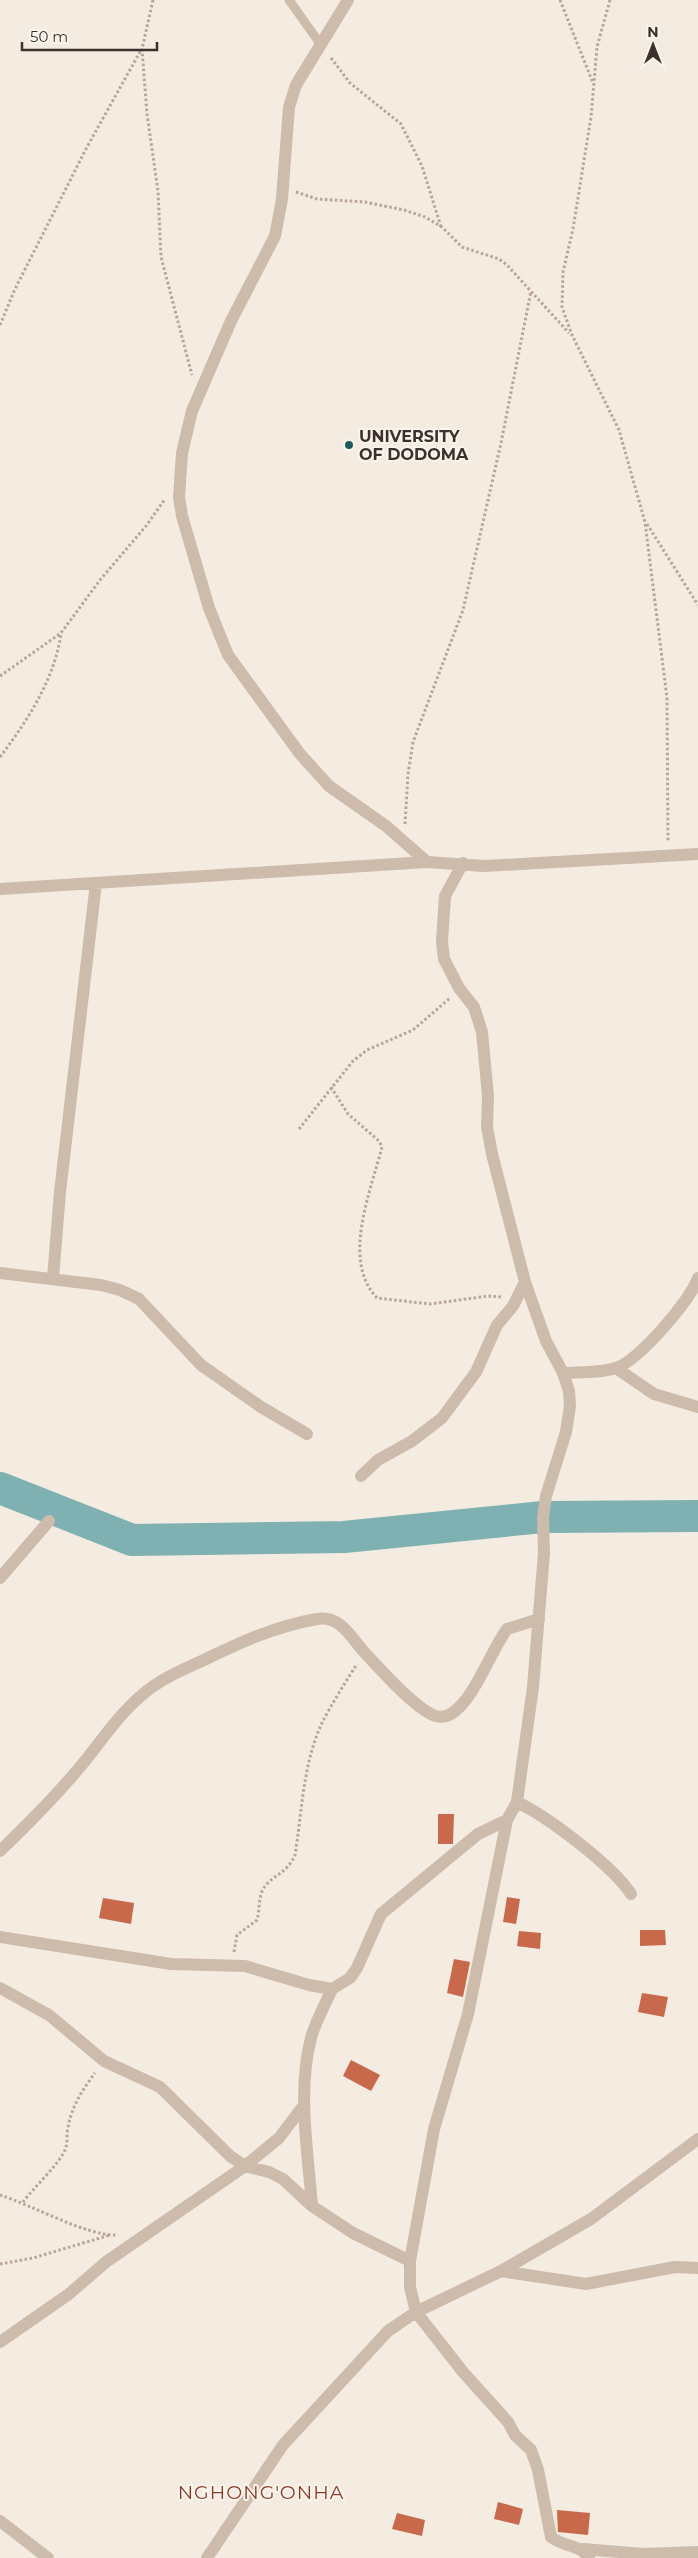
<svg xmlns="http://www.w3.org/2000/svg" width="698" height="2558" viewBox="0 0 698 2558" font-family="Montserrat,sans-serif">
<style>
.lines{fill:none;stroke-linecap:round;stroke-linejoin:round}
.river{stroke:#7fb0b2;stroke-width:32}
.building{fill:#c8694b}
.path{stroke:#b9a596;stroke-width:3;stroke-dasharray:2.5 2.5;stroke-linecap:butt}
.service{stroke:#cdbbac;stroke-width:9}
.minor{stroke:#cdbbac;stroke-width:12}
.poi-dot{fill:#1f5a5e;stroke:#fbf5ee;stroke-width:2}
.labels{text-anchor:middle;stroke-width:4;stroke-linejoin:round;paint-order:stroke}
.poi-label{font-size:16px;font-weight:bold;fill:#3b302b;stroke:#fbf5ee;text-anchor:start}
.quarter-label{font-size:19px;letter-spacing:1px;fill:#8c3b22;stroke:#fbf5ee}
</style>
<rect width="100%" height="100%" fill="#f4ebe1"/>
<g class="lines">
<path class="river" d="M0 1488 132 1540 344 1537 543 1517 698 1516"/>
</g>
<path class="building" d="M438 1814H454L453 1844H438Z
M507 1897 520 1899 516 1924 503 1922Z
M103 1898 134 1903 131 1924 99 1918Z
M640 1930H665L666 1945 640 1946Z
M519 1931 541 1933 540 1949 517 1946Z
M454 1959 470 1962 463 1997 447 1993Z
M642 1993 668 1997 664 2017 638 2012Z
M351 2060 380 2075 371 2091 343 2076Z
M498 2502 523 2509 519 2525 494 2519Z
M557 2510 590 2513 588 2535 558 2532Z
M397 2513 425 2520 422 2536 392 2529Z"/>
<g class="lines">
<path class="path" d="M153 0 142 49 147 114 158 191 161 257 192 375
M560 0 593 83
M610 0 597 47 591 117 573 229 563 272 562 307 572 335 619 430 645 522 667 698 668 842
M331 58 350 83 401 124 422 166 441 227
M296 192 317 199 365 202 404 210 425 217 442 227 462 247 499 259 507 265 569 333
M0 325 15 289 87 147 141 50
M647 524 698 605
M0 676 61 633 100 580 146 526 165 499
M0 757C28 720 54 680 61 634
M405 824 408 774 413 742 463 610 501 443 531 291
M331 1087 348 1114 379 1141 382 1147C371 1191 341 1260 377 1298L430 1304 488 1296 502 1297
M299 1129 353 1061 367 1050 413 1030 450 998
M234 1952 237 1935 257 1920C260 1910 258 1899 263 1889 273 1874 287 1874 295 1855 302 1812 303 1763 322 1723 331 1705 346 1681 357 1664
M0 2195C32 2205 86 2236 117 2235
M23 2202C33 2188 62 2162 66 2147 68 2141 66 2134 68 2128 71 2107 83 2089 95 2073
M0 2264 33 2258 110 2235"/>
<path class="service" d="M289 0 321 45"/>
<path class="minor" d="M348 0 296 85 289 107 282 199 275 236 231 321 192 411 182 453 179 497 182 516 209 608 228 655 300 754 329 786 386 826 427 862
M463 863 445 896 442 942 444 959 459 988 474 1007 482 1032 488 1096 487 1127 492 1154 525 1282 546 1341 563 1373 569 1391 570 1406 566 1432 546 1496 543 1517 544 1553 533 1687 517 1802 507 1820 468 2014 434 2129 410 2261V2287L416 2312 463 2372 508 2422 515 2435 531 2450 538 2470 551 2537C563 2547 580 2544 589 2558
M0 889 427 862 484 866 698 854
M0 1273 101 1285 120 1290 139 1299 201 1365 261 1407 307 1434
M53 1278 60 1192 96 883
M616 1368 654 1394 698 1407
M563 1373C579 1372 601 1373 616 1368 639 1360 690 1301 698 1278
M361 1476 378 1460 412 1441 442 1418 476 1372 497 1325 513 1306 525 1282
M0 1578 49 1521
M517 1802C548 1817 612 1865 631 1894
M0 1851C28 1824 55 1797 80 1767 100 1743 118 1715 142 1695 160 1679 182 1670 204 1660 241 1642 276 1626 317 1619 342 1615 352 1640 366 1654 382 1671 413 1706 433 1715 438 1718 446 1717 451 1714 475 1699 490 1652 507 1629L539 1619
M0 1937 171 1964 245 1966 309 1985 332 1989 350 1978 357 1968 381 1914 478 1834 507 1820
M0 1988 49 2015 104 2061 160 2087 230 2156 245 2166 269 2172 283 2179 312 2206 353 2233 410 2261
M312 2206C308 2151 297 2092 311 2038 315 2022 325 2005 332 1989
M501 2271 586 2284 675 2267 698 2268
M0 2342 69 2294 106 2262 245 2166 279 2138 304 2105
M0 2521 48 2558
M583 2549 643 2554 698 2552
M207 2558 283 2445 388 2331 416 2312 501 2271 591 2219 698 2139"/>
</g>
<circle class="poi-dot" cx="349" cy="445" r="5"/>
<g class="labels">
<g class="poi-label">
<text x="359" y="442">UNIVERSITY<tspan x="359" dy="18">OF DODOMA</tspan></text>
</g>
<g class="quarter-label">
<text x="261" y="2499">NGHONG'ONHA</text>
</g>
</g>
<g transform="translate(653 45)" stroke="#fbf5ee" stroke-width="4" paint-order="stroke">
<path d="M0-4L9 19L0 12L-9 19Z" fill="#3b302b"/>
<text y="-8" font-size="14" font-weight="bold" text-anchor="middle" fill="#3b302b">N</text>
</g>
<path d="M22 42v8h135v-8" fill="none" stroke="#3b302b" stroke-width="2.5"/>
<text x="30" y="42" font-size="15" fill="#3b302b" stroke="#fbf5ee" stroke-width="4" paint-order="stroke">50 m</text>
</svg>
